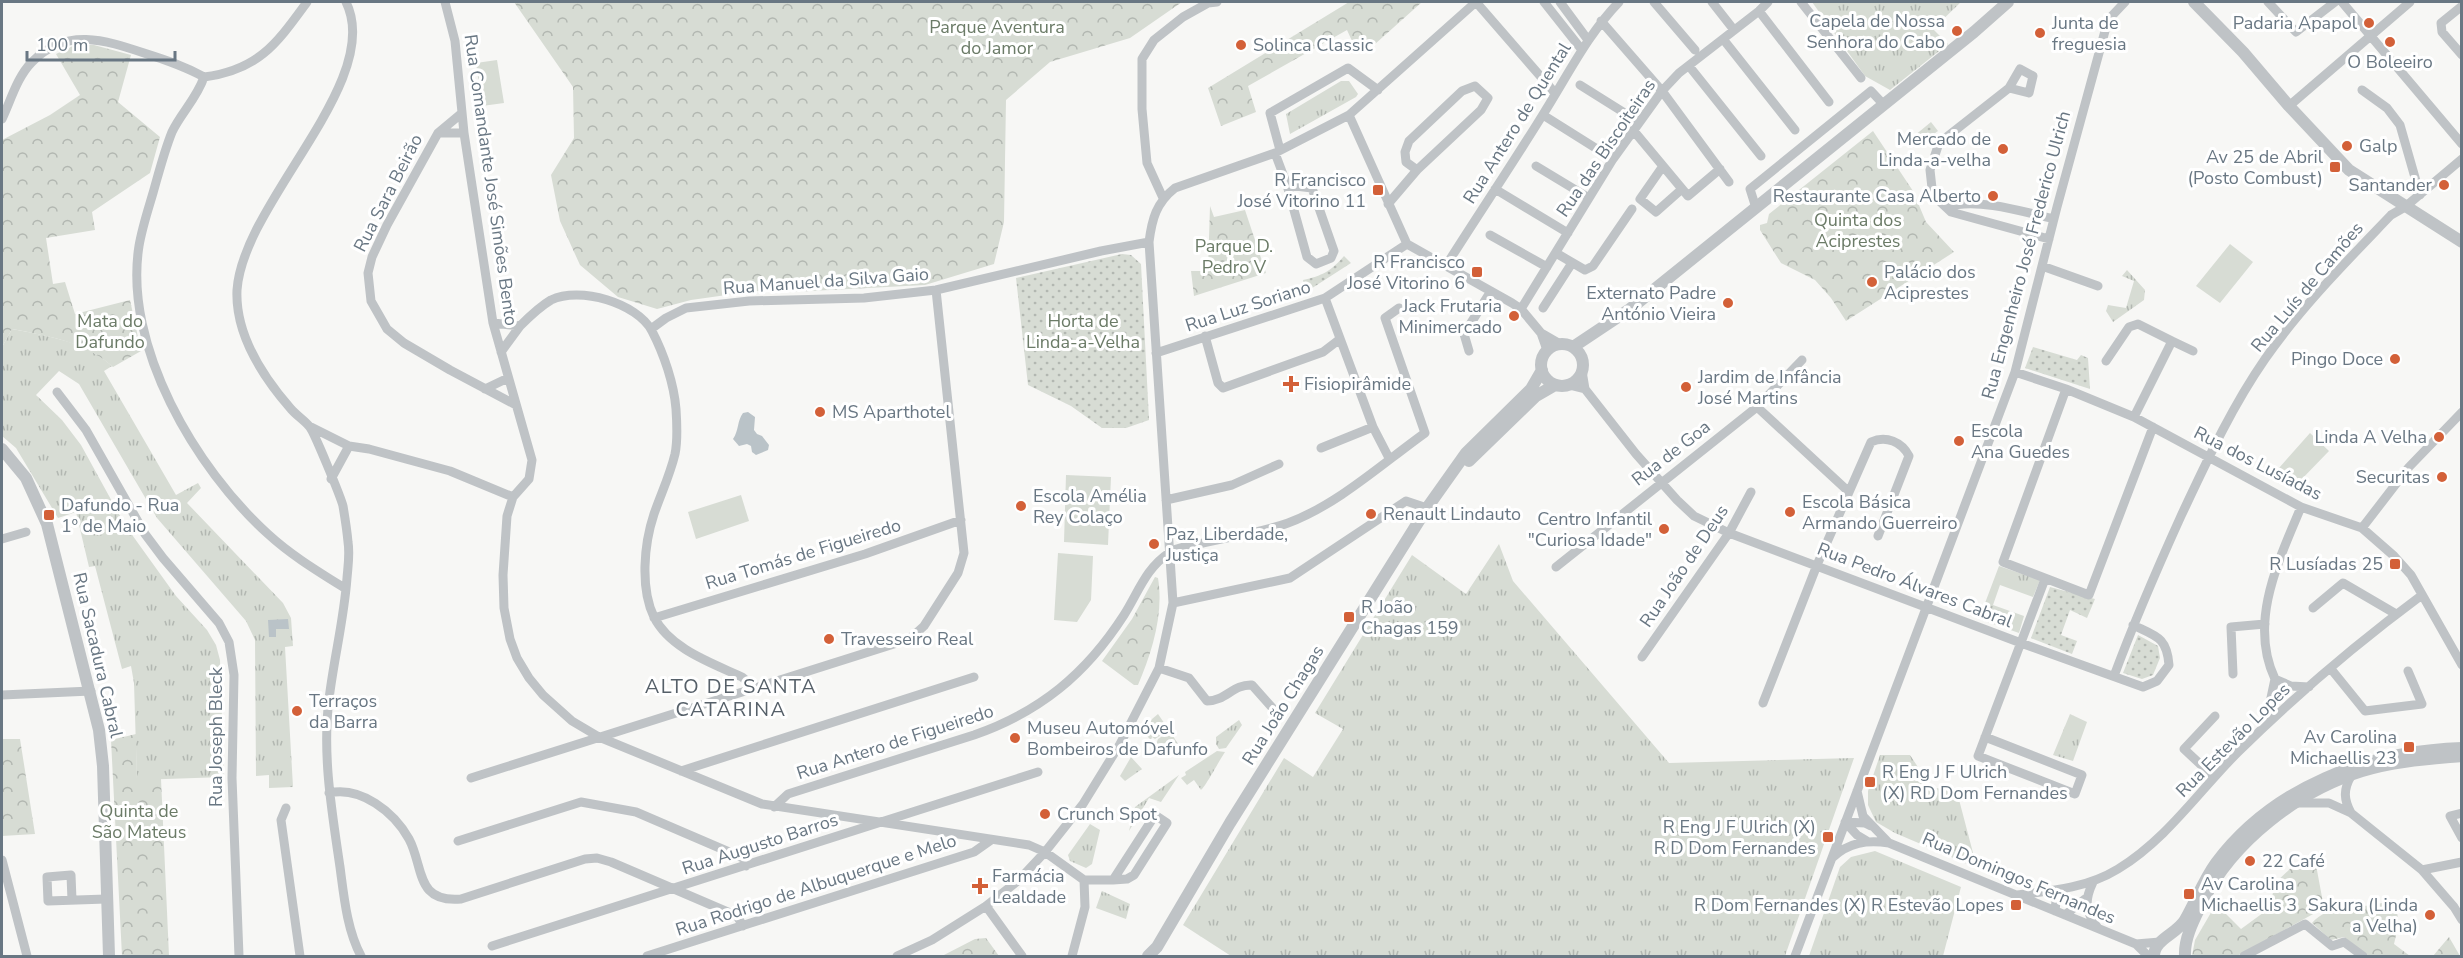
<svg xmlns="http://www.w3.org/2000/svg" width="2463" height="958" viewBox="0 0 2463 958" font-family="'Nunito Sans',sans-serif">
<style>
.grass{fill:url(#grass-tufts)}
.forest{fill:url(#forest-crowns)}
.garden{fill:url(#garden-dots)}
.pitch{fill:#d7dcd4}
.water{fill:#bac3c8}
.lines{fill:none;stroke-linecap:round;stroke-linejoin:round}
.minor{stroke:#bfc3c6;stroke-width:9}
.tertiary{stroke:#bfc3c6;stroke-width:12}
.poi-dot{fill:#d36038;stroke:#fff;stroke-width:2}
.labels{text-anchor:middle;stroke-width:6;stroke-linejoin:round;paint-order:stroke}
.poi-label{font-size:18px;fill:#697783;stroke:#fff;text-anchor:start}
.park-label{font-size:18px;fill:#6b7b67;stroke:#fff}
.street-label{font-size:18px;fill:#697783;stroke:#fff}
.neighbourhood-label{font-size:20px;letter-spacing:1.5px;fill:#566069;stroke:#fff}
</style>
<defs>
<pattern id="grass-tufts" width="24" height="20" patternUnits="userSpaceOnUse" patternTransform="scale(1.5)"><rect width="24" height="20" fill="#d7dcd4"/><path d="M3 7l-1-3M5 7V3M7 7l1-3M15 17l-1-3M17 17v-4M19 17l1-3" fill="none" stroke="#b2b7b1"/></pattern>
<pattern id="forest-crowns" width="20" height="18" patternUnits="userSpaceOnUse" patternTransform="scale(1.5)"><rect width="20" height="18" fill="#d7dcd4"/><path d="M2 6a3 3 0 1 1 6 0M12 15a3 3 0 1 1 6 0" fill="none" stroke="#b2b7b1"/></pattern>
<pattern id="garden-dots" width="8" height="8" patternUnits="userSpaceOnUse" patternTransform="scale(1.5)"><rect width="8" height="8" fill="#d7dcd4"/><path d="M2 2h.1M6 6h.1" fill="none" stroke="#b2b7b1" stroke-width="1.8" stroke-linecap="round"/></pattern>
</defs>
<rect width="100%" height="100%" fill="#f7f7f5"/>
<path class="grass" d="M1812 2H1961L1933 29 1948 44 1890 90 1865 76Z
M1341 81H1349L1358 94 1356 97 1290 134 1286 114Z
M2127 270 2145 290 2144 300 2113 322 2106 311 2108 305 2126 308 2134 281 2122 276Z
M12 329C47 336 85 341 112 366L104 371 176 495 198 483 201 488 187 503 283 603 291 618 293 646 285 647 293 787 269 788V775L256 776 255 640 246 621 157 518 79 384 59 371 36 395 62 420 81 445 125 525 176 596 207 630 216 645 220 660 224 777 137 780 134 683 131 666 122 669 95 566 89 567 76 512 58 518 16 448 2 436V347Z
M1499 544 1513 581 1669 763 1854 758 1785 956H1231L1183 925 1284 758 1313 777 1343 729 1315 713 1412 555 1466 594Z
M1999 566 2040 580 2033 597 2000 585 1993 605 2024 616 2019 633 1979 619Z
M1158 714 1169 730 1155 739 1152 737 1151 740 1144 733 1152 719Z
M2070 714 2087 722 2073 761 2053 755Z
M1239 720 1242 725 1226 748 1219 749 1216 744V737Z
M1170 731 1178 744 1161 756 1155 747 1158 739Z
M1217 751 1225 752C1220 759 1206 786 1201 790L1194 780 1187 785 1181 778 1186 775 1185 772Z
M1880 755H1910L1931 787 1957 792 1977 868 1895 833 1876 822 1868 805V791Z
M1131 757 1142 769 1125 781 1120 776Z
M1179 775 1161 802 1149 798 1129 831 1135 807Z
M1090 824 1100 830 1092 864 1086 868 1070 861 1068 855Z
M1875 851 1961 887 1943 956H1809L1840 867 1851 857Z
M1102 891 1130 904 1126 919 1096 908Z"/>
<path class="forest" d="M514 2H1182L1130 38 1050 62 1006 100 1004 222 994 264 925 285 791 292 755 291 691 300 657 309 618 297 580 265 560 221 551 175 574 138 573 87Z
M1349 2H1422L1365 53 1357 52 1347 30 1248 86 1256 112 1221 126 1208 88Z
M75 45H94L131 55 118 102 160 137 150 173 92 212 95 230 46 238 53 284 65 282 75 314 130 300 141 351 113 367C86 342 48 336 12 329L2 347V140L50 115 80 95 56 54Z
M1873 131 1913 191 1926 222 1954 252 1846 321 1831 298 1815 280 1781 263 1760 230V225L1767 223 1769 214Z
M1210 206 1214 217 1245 210 1266 273 1194 296 1191 271H1208Z
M1155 577 1158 578C1164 614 1152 652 1138 685H1134L1102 661 1132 619Z
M136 734 137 779H161L169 956H122L111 740Z
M2 739H20L35 834 2 836Z
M2314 854 2324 908 2237 956H2192L2195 940 2216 904 2241 929 2267 910 2265 906 2271 902 2275 883 2292 867Z
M2382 903C2405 907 2398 926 2394 944L2410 956H2369L2344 937 2331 940 2312 923C2328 904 2359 909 2382 903Z
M2449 937 2460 956H2433Z
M986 938 999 956H942L975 939Z"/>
<path class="garden" d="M1931 122 1938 131 1920 144 1914 136Z
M1122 254 1131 255 1141 264 1149 420 1126 428H1102L1071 406 1028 385 1016 278Z
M1344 256 1351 263 1306 292 1303 280C1322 276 1331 271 1344 256Z
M2033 347 2077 360 2081 355 2088 358 2090 389 2025 368Z
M2050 587 2095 599 2087 618 2070 610 2061 635 2077 641 2072 654 2031 638Z
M2138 635 2158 646 2160 658 2153 675 2142 679 2123 673Z"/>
<path class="pitch" d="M497 60 504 103 482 106 476 63Z
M2230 244 2253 262 2220 303 2196 286Z
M2310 433 2329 451 2298 483 2279 468Z
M1066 475 1111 477 1108 545 1064 542Z
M741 495 749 521 696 539 688 512Z
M1058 553 1093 556 1091 600 1077 622 1054 620Z"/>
<path class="water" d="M748 412 755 417 754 430 757 434 762 436 769 445 768 450 756 455 752 452 751 446 747 444 739 446 733 439C739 430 737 421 743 413Z
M288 619 289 629H276V637H269L268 620Z"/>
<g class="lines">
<path class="minor" d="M346 2C385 81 243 202 237 290 235 334 263 377 291 409 296 415 304 420 309 426 314 431 341 498 343 506 345 518 347 530 348 542 350 554 348 566 347 578 344 619 334 658 329 699 322 755 332 812 340 867 344 897 347 930 361 956
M1476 2 1555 93
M1544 2 1582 50
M1560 2 1588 40
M1654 2 1695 50
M1712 2 1734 30
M1801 2 1861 78
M2268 2 2296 32 2335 2
M2342 2 2462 144
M2462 6 2441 23 2442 32 2462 55
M1759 11 1829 102
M1601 21 1662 91 1729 182
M1723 39 1795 130
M1689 66 1761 156
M204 77C197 98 181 113 172 132 164 152 159 172 153 193 148 210 142 228 139 246 123 346 196 469 268 534 292 556 319 572 346 589
M204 77C259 70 277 43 307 2
M1580 85 1639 122
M2009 88 2020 69 2033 76 2029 93 2009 88 1939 143 1930 170 1932 188 1934 196 1951 212 2049 239
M2362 90 2387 108 2400 125 2420 195
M2289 106 2410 2
M462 113 438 133 387 225 372 257 368 273 371 301 387 329 404 343 450 370 516 405
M1349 115 1407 244 1512 303 1521 309 1541 333 1560 344
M1543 115 1613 159
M2 119C11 100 17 77 32 62 66 27 105 40 144 53 166 60 184 66 204 77
M1633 130 1688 196 1720 169
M438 133H464
M1280 150 1270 113 1348 68 1378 90
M1275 153 1287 185 1307 257 1316 264 1331 258 1334 251 1312 188 1287 185
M1536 166 1589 198
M1663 166 1640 199 1656 212 1682 189
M1495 189 1568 233
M1163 198 1147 163 1142 109V59L1154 40 1183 17 1208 3 1217 2
M1388 204 1417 170 1481 110 1488 98 1475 86 1462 91 1409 141 1405 152 1406 162 1417 170
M1947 207C1976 197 2025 212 2054 219
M1756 208 1750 189 1871 91 1884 105
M1490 235 1547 267
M1556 253 1585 270 1593 266 1632 209
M1447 264C1478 215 1511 166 1542 116 1567 77 1587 35 1619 2
M2042 266 2098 286
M1325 298 1373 427 1389 458
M1543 308 1572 263
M1521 309 1613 159 1662 91 1679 73 1759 11 1768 2
M493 323 520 326 501 352
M520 326C530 316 539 307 551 300 580 286 637 303 652 331 664 354 674 384 676 409 677 424 678 440 675 454 670 475 661 494 654 514 644 544 640 588 654 617 670 649 712 663 742 677L748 682 752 690
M651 329 666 318 686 308 749 301 864 298 936 290 1101 251 1149 242
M1541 333 1547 350
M1205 336 1218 383 1223 388 1323 352 1340 339
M2172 341 2193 351
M1469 351 1464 334 1491 291
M1156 353 1325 298 1407 244
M2106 361 2129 327 2138 324 2172 341 2134 417
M1582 371 1585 389 1636 454 1677 500 1694 516 1729 533 2021 643 2143 687 2157 681 2169 665C2167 637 2156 636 2133 625
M2015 372 2066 389 2134 417 2301 507 2362 528 2394 556 2411 575 2462 665
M1569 385 1585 389
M485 389 508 378
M2066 389 2003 562 2089 595 2153 427
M57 392 86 430 145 534 163 558 219 623 229 642 234 675 232 778 239 956
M1757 407 1849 492
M311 427 349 446 369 449 450 471 513 497 529 479 532 460 493 323 464 133 455 41 445 2
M1321 448 1373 427
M331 479 349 446
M513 497 507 516 503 575 504 608 510 639 517 658 529 678 543 695 572 721 599 737 762 804 1029 845 1045 852 1084 880 1085 907 1072 956
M1166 500 1232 485 1279 464
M2301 507C2279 560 2248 622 2275 679L2291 686 2309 687
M2362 528 2409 467 2462 412
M2 539 26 532
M1556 567 1757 407 1802 360
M1173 603 1290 578 1406 501 1427 508
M2313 608 2343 583 2396 614
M654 618 865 554 961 520
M1642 657 1729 533 1751 492
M1159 668 1189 678 1207 701C1226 701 1233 684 1252 685L1277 713
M2331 669 2365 711 2422 704 2408 671
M2233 674 2231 627 2265 624
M2114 676C2134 622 2157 569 2181 516 2206 463 2231 408 2265 359 2301 307 2347 261 2391 215L2405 207 2462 159
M2 695 91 691
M1763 703 1817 565 1871 442C1886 435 1902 442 1909 456L1878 536
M2265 726 2275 679
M1985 737 2082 775 2075 794 1978 756C2000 697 2023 638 2045 579
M681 771 974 677
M2351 776C2343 790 2344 800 2351 813
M2214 777 2184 749 2215 716
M471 778 897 643 913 636 924 626 958 573 964 553 936 290
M1857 791 1863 816 1889 843
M329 793C361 786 394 812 409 839 424 867 415 903 461 899L585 859 597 858 611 862 737 916 743 926
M2298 803H2329L2351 813 2422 870 2454 907 2462 920
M774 807 788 794 974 735C1040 712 1086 674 1124 615 1138 593 1146 568 1169 553 1177 547 1190 546 1199 544 1228 537 1260 533 1288 523 1337 505 1383 463 1425 433L1385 318 1399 308
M286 808 281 820 300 956
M2462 813 2450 816 2462 838
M1845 822 1857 835 1867 841
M1845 822 1865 823 1871 826
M458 841 581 802 636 812 743 858 746 866
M1832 858C1849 842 1867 840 1889 843L2136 944 2148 956
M2 860 27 956
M2422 870 2462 862
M1084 880H1113L1155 815 1167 823 1134 875 1127 879 1113 880
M2093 882C2084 901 2085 912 2098 928
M2017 895C2052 891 2087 888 2118 869 2167 839 2198 792 2238 752 2294 697 2360 641 2422 595
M72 900 71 875 47 877 48 901 106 899
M986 906 1022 956
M2055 911 2056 901 2065 889
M2065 915 2085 899
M2136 944 2160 942
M492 946 1038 772
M647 956 974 852 991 840
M897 956 932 940 986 906 1019 880 1045 852 1083 804 1120 744 1159 668 1173 603 1149 242C1152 219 1156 203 1175 188L1275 153 1349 115 1476 2
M1795 956 2015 372 2057 207 2108 20 2125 2
M2244 956 2305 924 2332 946 2344 942 2363 956"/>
<path class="tertiary" d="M2194 2 2243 52 2289 106 2349 170 2462 242
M1541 365a21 21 0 1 1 42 0a21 21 0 1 1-42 0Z
M1573 347 1630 309 1974 32 2008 2
M2 449 26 478 47 524 99 730 103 766 109 956
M1469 461 1536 396 1555 385
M1148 956 1157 947 1230 823 1427 508 1466 453 1531 389 1542 370
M2154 956C2154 939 2177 934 2185 920 2196 901 2203 881 2216 863 2273 787 2368 751 2462 748
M2185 956C2184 937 2195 918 2203 901 2233 841 2298 791 2362 771 2394 761 2429 759 2462 756"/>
</g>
<g class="poi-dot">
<circle cx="2369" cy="23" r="6"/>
<circle cx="1957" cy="31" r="6"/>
<circle cx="2040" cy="33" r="6"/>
<circle cx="2390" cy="42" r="6"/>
<circle cx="1241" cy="45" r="6"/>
<circle cx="2347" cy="146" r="6"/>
<circle cx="2003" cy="149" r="6"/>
<rect x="2329" y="161" width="12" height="12" rx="3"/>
<circle cx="2444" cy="185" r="6"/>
<rect x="1372" y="184" width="12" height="12" rx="3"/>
<circle cx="1993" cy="196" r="6"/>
<rect x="1471" y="266" width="12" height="12" rx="3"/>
<circle cx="1872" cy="282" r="6"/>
<circle cx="1728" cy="303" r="6"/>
<circle cx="1514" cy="316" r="6"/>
<circle cx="2395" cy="359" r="6"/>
<path d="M1288 375h6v6h6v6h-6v6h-6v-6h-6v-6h6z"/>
<circle cx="1686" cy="387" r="6"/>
<circle cx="820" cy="412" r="6"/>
<circle cx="2439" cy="437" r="6"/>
<circle cx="1959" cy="441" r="6"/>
<circle cx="2442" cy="477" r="6"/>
<circle cx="1021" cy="506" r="6"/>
<circle cx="1790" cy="512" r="6"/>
<circle cx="1371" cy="514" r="6"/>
<rect x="43" y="509" width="12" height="12" rx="3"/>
<circle cx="1664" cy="529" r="6"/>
<circle cx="1154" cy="544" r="6"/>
<rect x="2389" y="558" width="12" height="12" rx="3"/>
<rect x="1343" y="611" width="12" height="12" rx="3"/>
<circle cx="829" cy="639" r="6"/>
<circle cx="297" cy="711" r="6"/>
<circle cx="1015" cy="738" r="6"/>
<rect x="2403" y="741" width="12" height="12" rx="3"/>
<rect x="1864" y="776" width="12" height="12" rx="3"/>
<circle cx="1045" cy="814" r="6"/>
<rect x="1822" y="831" width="12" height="12" rx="3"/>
<circle cx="2250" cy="861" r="6"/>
<path d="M977 877h6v6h6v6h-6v6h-6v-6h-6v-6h6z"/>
<rect x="2183" y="888" width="12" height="12" rx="3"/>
<rect x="2010" y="899" width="12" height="12" rx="3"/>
<circle cx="2430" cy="915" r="6"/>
</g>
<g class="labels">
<g class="poi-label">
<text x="1945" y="27" text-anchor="end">Capela de Nossa<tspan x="1945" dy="21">Senhora do Cabo</tspan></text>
<text x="2052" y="29">Junta de<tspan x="2052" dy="21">freguesia</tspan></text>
<text x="2357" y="29" text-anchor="end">Padaria Apapol</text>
<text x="1253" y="51">Solinca Classic</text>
<text x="2390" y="68" text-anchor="middle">O Boleeiro</text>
<text x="1991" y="145" text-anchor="end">Mercado de<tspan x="1991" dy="21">Linda-a-velha</tspan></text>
<text x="2359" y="152">Galp</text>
<text x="2323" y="163" text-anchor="end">Av 25 de Abril<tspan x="2323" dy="21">(Posto Combust)</tspan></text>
<text x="1366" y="186" text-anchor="end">R Francisco<tspan x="1366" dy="21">José Vitorino 11</tspan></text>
<text x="2432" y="191" text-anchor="end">Santander</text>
<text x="1981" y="202" text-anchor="end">Restaurante Casa Alberto</text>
<text x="1465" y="268" text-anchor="end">R Francisco<tspan x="1465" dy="21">José Vitorino 6</tspan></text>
<text x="1884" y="278">Palácio dos<tspan x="1884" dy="21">Aciprestes</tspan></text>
<text x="1716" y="299" text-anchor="end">Externato Padre<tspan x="1716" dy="21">António Vieira</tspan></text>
<text x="1502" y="312" text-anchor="end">Jack Frutaria<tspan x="1502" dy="21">Minimercado</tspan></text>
<text x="2383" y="365" text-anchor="end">Pingo Doce</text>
<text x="1698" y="383">Jardim de Infância<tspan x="1698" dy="21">José Martins</tspan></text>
<text x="1304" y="390">Fisiopirâmide</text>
<text x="832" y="418">MS Aparthotel</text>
<text x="1971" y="437">Escola<tspan x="1971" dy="21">Ana Guedes</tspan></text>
<text x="2427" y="443" text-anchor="end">Linda A Velha</text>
<text x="2430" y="483" text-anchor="end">Securitas</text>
<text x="1033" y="502">Escola Amélia<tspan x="1033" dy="21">Rey Colaço</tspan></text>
<text x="1802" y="508">Escola Básica<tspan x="1802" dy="21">Armando Guerreiro</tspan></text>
<text x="61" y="511">Dafundo - Rua<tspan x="61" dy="21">1º de Maio</tspan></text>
<text x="1383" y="520">Renault Lindauto</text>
<text x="1652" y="525" text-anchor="end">Centro Infantil<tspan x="1652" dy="21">"Curiosa Idade"</tspan></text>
<text x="1166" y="540">Paz, Liberdade,<tspan x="1166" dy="21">Justiça</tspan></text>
<text x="2383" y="570" text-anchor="end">R Lusíadas 25</text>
<text x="1361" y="613">R João<tspan x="1361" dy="21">Chagas 159</tspan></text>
<text x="841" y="645">Travesseiro Real</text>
<text x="309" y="707">Terraços<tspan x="309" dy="21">da Barra</tspan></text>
<text x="1027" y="734">Museu Automóvel<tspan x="1027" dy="21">Bombeiros de Dafunfo</tspan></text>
<text x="2397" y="743" text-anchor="end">Av Carolina<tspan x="2397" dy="21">Michaellis 23</tspan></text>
<text x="1882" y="778">R Eng J F Ulrich<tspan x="1882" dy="21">(X) RD Dom Fernandes</tspan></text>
<text x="1057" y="820">Crunch Spot</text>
<text x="1816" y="833" text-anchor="end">R Eng J F Ulrich (X)<tspan x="1816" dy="21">R D Dom Fernandes</tspan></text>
<text x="2262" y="867">22 Café</text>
<text x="992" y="882">Farmácia<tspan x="992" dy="21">Lealdade</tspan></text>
<text x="2201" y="890">Av Carolina<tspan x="2201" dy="21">Michaellis 3</tspan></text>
<text x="2004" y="911" text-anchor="end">R Dom Fernandes (X) R Estevão Lopes</text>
<text x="2418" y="911" text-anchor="end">Sakura (Linda<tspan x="2418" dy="21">a Velha)</tspan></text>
</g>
<g class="park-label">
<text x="997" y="33">Parque Aventura<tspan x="997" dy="21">do Jamor</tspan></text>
<text x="1858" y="226">Quinta dos<tspan x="1858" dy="21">Aciprestes</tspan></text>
<text x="1234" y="252">Parque D.<tspan x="1234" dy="21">Pedro V</tspan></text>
<text x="110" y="327">Mata do<tspan x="110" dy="21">Dafundo</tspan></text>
<text x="1083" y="327">Horta de<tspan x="1083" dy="21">Linda-a-Velha</tspan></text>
<text x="139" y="817">Quinta de<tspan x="139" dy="21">São Mateus</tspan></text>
</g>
<g class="street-label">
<text transform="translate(1517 123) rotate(-58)" y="6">Rua Antero de Quental</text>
<text transform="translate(1606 148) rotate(-56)" y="6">Rua das Biscoiteiras</text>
<text transform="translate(491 180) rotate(82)" y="6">Rua Comandante José Simões Bento</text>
<text transform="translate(388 193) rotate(-63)" y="6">Rua Sara Beirão</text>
<text transform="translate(2026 255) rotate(-75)" y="6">Rua Engenheiro José Frederico Ulrich</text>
<text transform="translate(826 281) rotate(-4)" y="6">Rua Manuel da Silva Gaio</text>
<text transform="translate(2307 287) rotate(-50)" y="6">Rua Luís de Camões</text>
<text transform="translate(1248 306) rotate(-18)" y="6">Rua Luz Soriano</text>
<text transform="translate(1671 453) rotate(-38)" y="6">Rua de Goa</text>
<text transform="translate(2258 463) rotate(27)" y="6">Rua dos Lusíadas</text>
<text transform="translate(803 554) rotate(-17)" y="6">Rua Tomás de Figueiredo</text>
<text transform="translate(1684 566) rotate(-56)" y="6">Rua João de Deus</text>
<text transform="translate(1915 585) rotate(21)" y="6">Rua Pedro Álvares Cabral</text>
<text transform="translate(98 655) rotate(77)" y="6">Rua Sacadura Cabral</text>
<text transform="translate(1283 705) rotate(-58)" y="6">Rua João Chagas</text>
<text transform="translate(216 737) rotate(-90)" y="6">Rua Joseph Bleck</text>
<text transform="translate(2233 740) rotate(-45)" y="6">Rua Estevão Lopes</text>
<text transform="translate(895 742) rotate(-18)" y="6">Rua Antero de Figueiredo</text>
<text transform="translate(760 844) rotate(-18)" y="6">Rua Augusto Barros</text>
<text transform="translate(2019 878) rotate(23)" y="6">Rua Domingos Fernandes</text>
<text transform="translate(816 885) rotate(-18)" y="6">Rua Rodrigo de Albuquerque e Melo</text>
</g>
<g class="neighbourhood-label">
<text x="731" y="693">ALTO DE SANTA<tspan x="731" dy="23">CATARINA</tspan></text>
</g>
</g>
<rect width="2463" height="958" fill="none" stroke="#697783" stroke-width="6"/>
<path d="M27 51v9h148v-9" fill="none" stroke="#697783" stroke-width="3"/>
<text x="36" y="51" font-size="18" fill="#697783" stroke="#ffffff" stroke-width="4.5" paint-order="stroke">100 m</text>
</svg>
